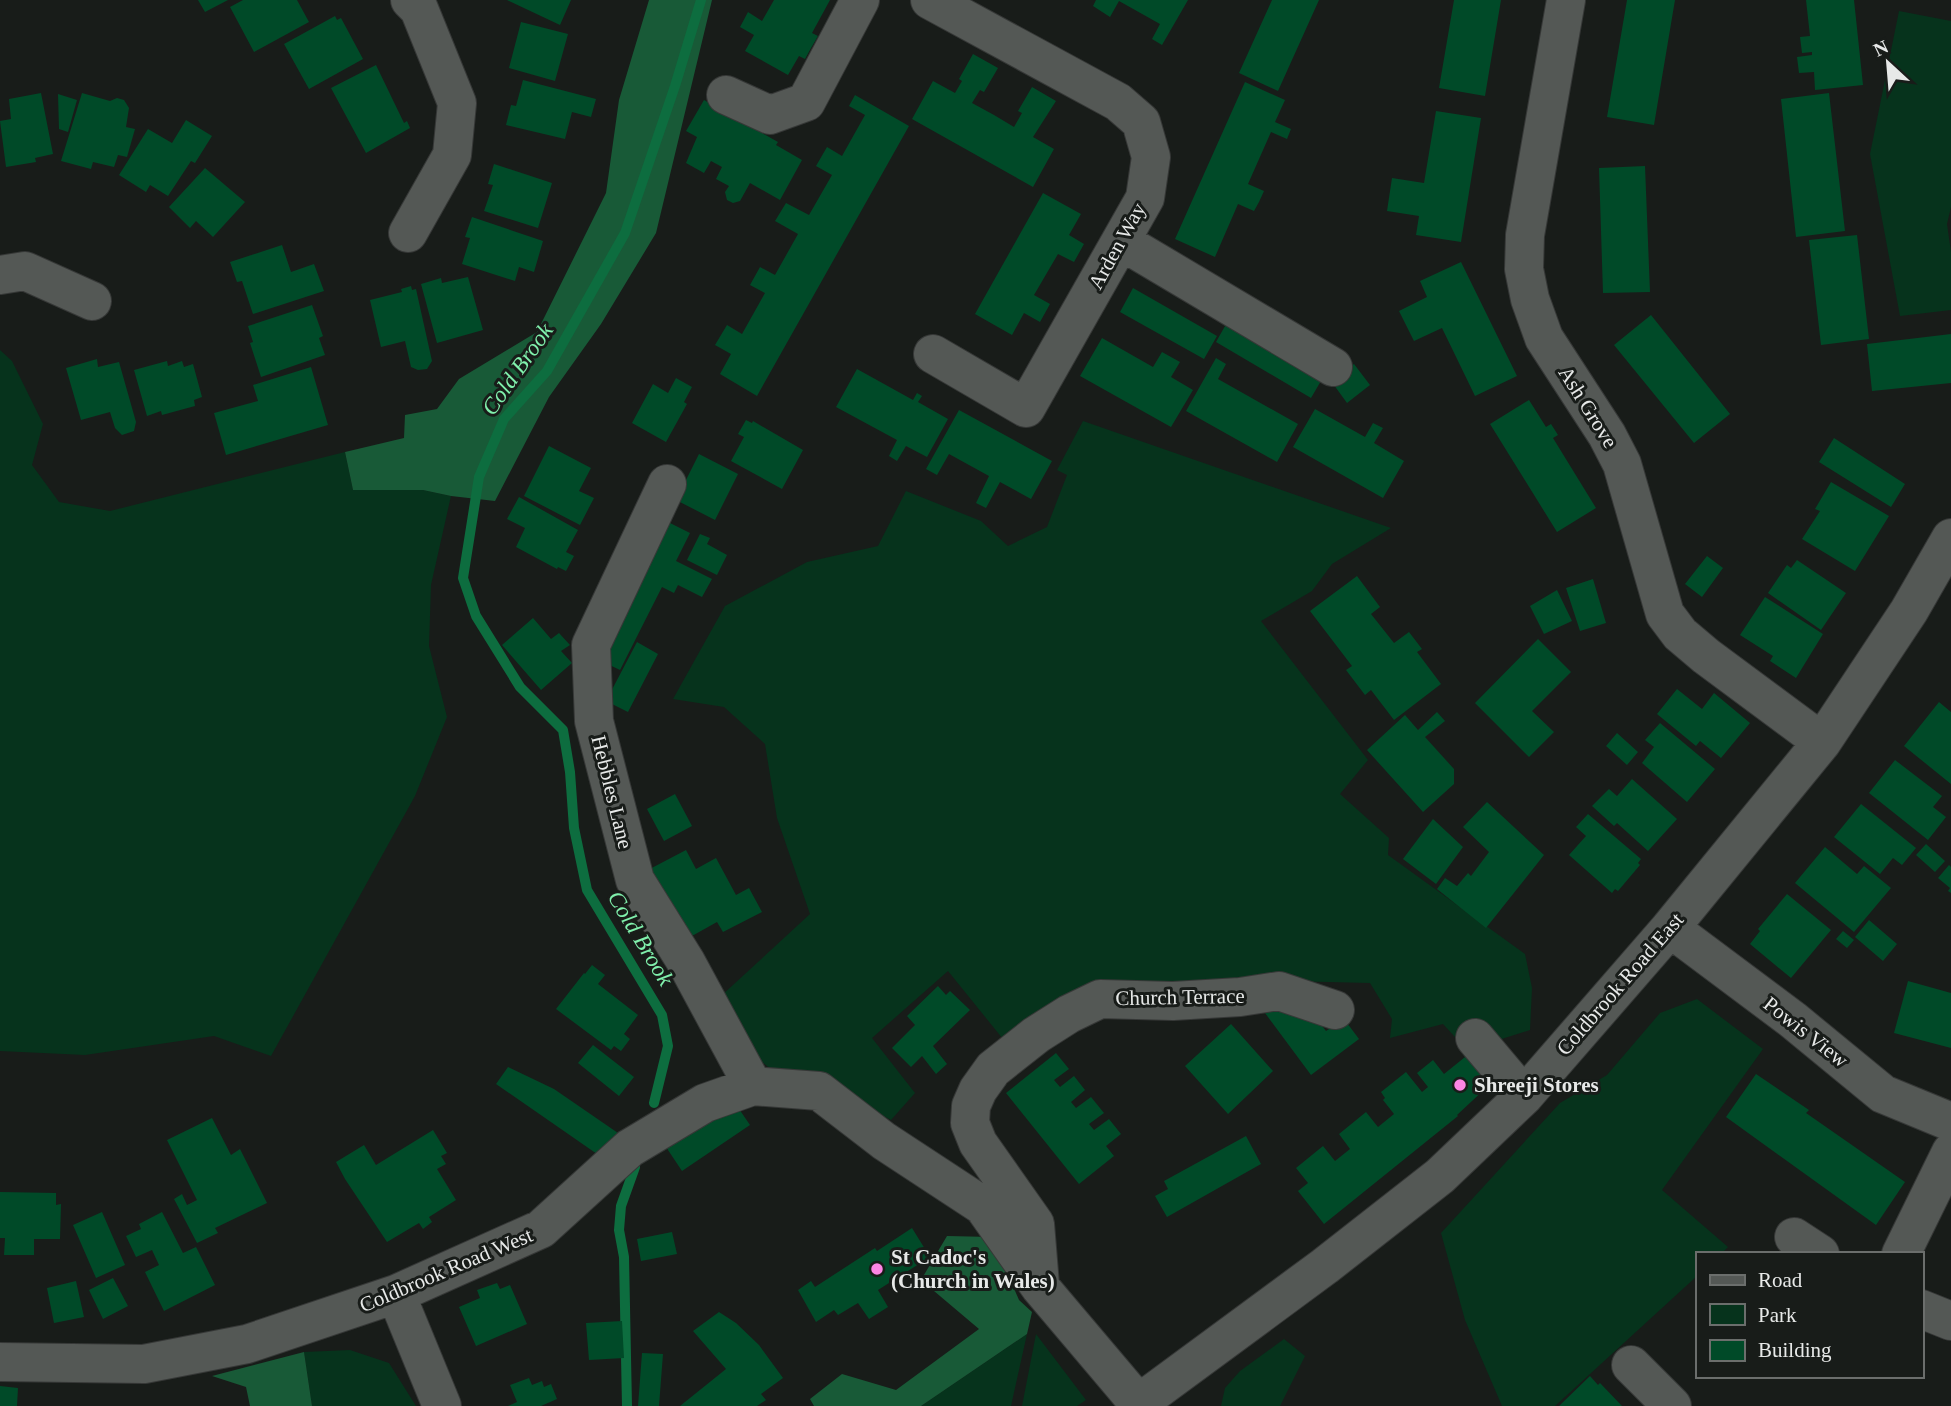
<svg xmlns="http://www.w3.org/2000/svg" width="1951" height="1406" viewBox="0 0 1951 1406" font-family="Georgia,serif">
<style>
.green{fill:#06331c}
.forest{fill:#185a37}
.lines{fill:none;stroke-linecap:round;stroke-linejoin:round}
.stream{stroke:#0d6d3f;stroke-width:10}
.building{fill:#004a28}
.minor-casing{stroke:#363837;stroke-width:40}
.minor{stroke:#545855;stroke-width:38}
.poi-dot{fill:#fc86e4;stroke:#181c19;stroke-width:2.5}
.labels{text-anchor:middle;stroke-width:6;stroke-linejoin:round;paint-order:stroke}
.street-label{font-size:21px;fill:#e7e9e8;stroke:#181c19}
.poi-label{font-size:21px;font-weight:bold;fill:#e7e9e8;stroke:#181c19;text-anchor:start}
.water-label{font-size:23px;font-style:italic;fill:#80f0ac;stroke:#181c19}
</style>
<rect width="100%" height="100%" fill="#181c19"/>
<path class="green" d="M1899 11 1951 21V207L1947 224 1951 252V310L1900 316 1870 154Z
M0 350 12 361 43 424 32 465 59 502 110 511 345 452 353 490H423L451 496 431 585 429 646 447 717 415 796 271 1056 214 1036 85 1055 0 1051Z
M1083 421 1391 528 1332 564 1312 591 1261 621 1368 760 1340 794 1389 838 1388 855 1525 954 1532 988 1530 1030 1467 1050 1443 1024 1390 1038 1392 1019 1370 983 1286 981 1156 990 1007 1044 948 971 872 1038 915 1093 891 1120 816 1080 773 1071 755 1056 721 996 810 914 777 818 765 744 724 707 673 699 725 606 807 562 878 546 906 491 981 521 1008 546 1047 527 1067 475 1057 470Z
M1697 999 1763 1049 1662 1190 1728 1247 1721 1254H1697V1276L1555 1406H1502L1465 1320 1441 1233 1560 1103 1607 1075 1660 1013Z
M1027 1334 1011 1406H921Z
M1036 1334 1086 1400 1077 1406H1022Z
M1284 1339 1305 1356 1280 1406H1221L1225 1388 1240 1371Z
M350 1350 389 1363 416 1406H312L304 1352Z"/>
<path class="forest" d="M649 0H712L656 233 601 324 549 397 495 501 451 496 423 490H353L345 452 404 438 405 415 437 409 459 379 537 332 606 193 619 100Z
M947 1236 992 1237 1019 1300 1032 1312 1027 1334 921 1406H814L810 1399 842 1374 896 1390 979 1329 921 1280Z
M304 1352 312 1406H250L246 1387 212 1376Z"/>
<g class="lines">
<path class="stream" d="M654 1103 668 1046 662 1015 587 890 574 828 570 772 563 730 520 687 476 616 463 578 479 477 504 419 547 371 625 233 675 86 701 0
M627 1406 624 1257 619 1230 621 1206 635 1167"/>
</g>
<path class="building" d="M198 0H228L205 12Z
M243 0H297L309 22 254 52 230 7Z
M507 0H571L560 25Z
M774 0H830L812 33 818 36 811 48 805 59 799 56 788 75 745 51 754 35 740 27 748 12 762 21Z
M1096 0H1188L1162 45 1152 39 1160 24 1119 1 1110 17 1093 6Z
M1272 0H1319L1278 91 1239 73Z
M1454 0H1501L1485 96 1439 88Z
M1627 0H1675L1654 125 1607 117Z
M1806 0H1854L1863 85 1815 90 1814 72 1799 73 1797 57 1812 55V52L1802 53 1800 37 1810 36Z
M335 16 337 20 341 18 363 59 309 89 284 44Z
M521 22 568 34 555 81 509 68Z
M973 54 998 68 984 92 980 90 972 103 994 115 1014 127 1022 113 1018 111 1032 87 1056 101 1033 137 1054 149 1033 187 912 119 933 81 955 93 962 81 959 79Z
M376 65 404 123 407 121 410 128 366 153 331 88Z
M523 80 596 99 591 117 572 112 565 139 506 125 511 105 516 106Z
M1245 82 1285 100 1275 122 1291 129 1287 139 1271 132 1248 184 1264 191 1259 202 1254 211 1238 204 1215 257 1175 239Z
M41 93 53 154 35 158 36 162 6 167 0 121 11 119 9 99Z
M82 93 110 101 117 98 124 100 129 108 126 127 135 129 127 157 118 155 114 167 93 162 91 169 61 161Z
M1829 93 1845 231 1796 237 1781 99Z
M58 94 77 100 68 132 59 129Z
M855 95 909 126 757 396 720 374 731 354 715 345 727 325 742 334 765 293 750 285 760 267 775 275 798 234 775 221 786 203 809 215 832 175 816 166 827 147 842 156 865 115 849 106Z
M704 100 778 142 776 145 802 160 780 200 750 183 740 201 733 203 727 200 725 192 729 186 716 179 722 167 711 161 704 173 686 163 697 137 686 131Z
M1436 111 1481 118 1461 242 1416 235 1419 216 1387 211 1392 178 1424 183Z
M186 120 212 136 195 163 191 161 168 196 150 185 146 192 119 175 148 129 172 143Z
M494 164 552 183 538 228 484 211 493 185 488 184Z
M1645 166 1650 292 1603 293 1599 168Z
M205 168 245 202 213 237 196 221 190 228 169 207Z
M1043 193 1081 214 1069 235 1084 244 1074 262 1058 254 1034 295 1050 304 1040 322 1024 313 1012 335 975 314Z
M472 217 543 241 534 272 519 267 515 281 462 264 470 238 465 237Z
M1857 235 1869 339 1821 345 1809 240Z
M282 245 291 272 314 264 324 291 253 314 242 281 237 282 230 262Z
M1461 262 1517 376 1475 396 1442 328 1414 341 1399 311 1427 297 1420 281Z
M468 277 483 330 437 343 421 284 441 278 442 283Z
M411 286 412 290 416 289 432 361 427 369 418 370 411 367 405 341 381 347 370 300 402 292 401 289Z
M1133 288 1217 336 1204 359 1120 312Z
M312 305 323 336 319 338 325 355 261 377 250 343 253 342 248 326Z
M1651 315 1730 414 1694 443 1614 345Z
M1229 319 1325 374 1311 398 1216 342Z
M1951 334V383L1872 391 1867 344Z
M1102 338 1153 367 1162 352 1180 362 1171 377 1193 390 1171 427 1080 376Z
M1216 358 1226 364 1218 379 1298 424 1277 462 1186 411Z
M97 359 98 367 119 362 136 422 134 431 122 435 115 428 110 412 81 420 66 368Z
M167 361 168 366 182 361 184 367 193 364 202 397 194 400 195 406 162 415 161 411 147 416 134 370Z
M1354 364 1370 385 1347 403 1331 381Z
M311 367 328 425 226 455 214 413 258 401 253 385Z
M857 369 913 400 917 393 922 396 918 402 948 419 927 457 906 446 897 461 889 456 897 440 836 407Z
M676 378 692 387 684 402 687 404 666 442 632 423 653 384 668 393Z
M1529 400 1546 427 1551 424 1558 435 1553 438 1596 508 1557 532 1490 424Z
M1315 409 1365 437 1373 423 1383 428 1374 443 1404 461 1383 498 1293 447Z
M959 410 1052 461 1031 499 1000 482 986 508 976 503 989 476 949 454 937 475 926 469Z
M746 420 752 423 753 421 803 450 782 489 731 461 744 437 738 434Z
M1834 438 1905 484 1891 507 1819 462Z
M549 446 591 468 579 491 594 498 580 525 524 496Z
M699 454 738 474 715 520 676 500Z
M1831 482 1889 516 1855 571 1802 539 1820 511 1815 509Z
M519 497 578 530 566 552 574 556 566 571 558 567 557 569 516 547 525 528 507 519Z
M666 521 690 533 676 561 712 579 702 597 678 585 674 593 662 587 620 670 595 658Z
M700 534 710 538 707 544 727 555 717 575 687 560Z
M1707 556 1723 568 1702 597 1685 584Z
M1797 560 1846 593 1821 630 1768 593 1787 565 1791 568Z
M1357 576 1380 607 1371 614 1394 643 1409 632 1422 649 1417 652 1441 684 1394 720 1371 690 1365 695 1346 670 1352 666 1310 611Z
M1593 579 1606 623 1580 631 1566 588Z
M1557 590 1572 621 1544 634 1530 606Z
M1765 597 1823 634 1796 678 1770 661 1773 656 1740 635Z
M533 618 551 639 559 633 570 645 561 651 572 663 541 690 502 645Z
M1538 639 1571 672 1532 711 1554 732 1529 757 1475 703Z
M637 642 658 654 628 712 606 701Z
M1677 689 1702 709 1714 693 1750 723 1721 758 1700 741 1696 746 1657 714Z
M1939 702 1951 712V784L1904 746Z
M1437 712 1445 721 1425 737 1454 769V784L1423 812 1367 750 1405 715 1418 730Z
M1660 723 1715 769 1687 802 1642 763 1654 747 1645 740Z
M1617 733 1638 752 1627 765 1606 746Z
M1895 760 1942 796 1933 807 1946 817 1928 840 1869 793Z
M1632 779 1677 819 1648 851 1617 823 1614 826 1592 806 1609 789 1617 796Z
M675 794 692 826 664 841 647 809Z
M1487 802 1544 855 1486 928 1437 889 1445 878 1457 886 1468 873 1471 876 1489 852 1463 827Z
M1861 804 1916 848 1902 865 1893 858 1880 874 1834 837Z
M1588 814 1641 859 1638 863 1640 865 1618 891 1615 889 1612 893 1569 855 1586 836 1576 827Z
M1433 819 1463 847 1436 884 1403 859Z
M1926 844 1945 861 1935 872 1916 855Z
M1825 847 1857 874 1864 866 1891 888 1854 932 1795 883Z
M686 850 696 869 716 858 736 895 749 888 762 912 723 932 717 922 683 941 646 871Z
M1949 865 1951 867V893L1948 891 1950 888 1938 878Z
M1787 894 1831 930 1791 978 1750 944 1760 931 1758 929Z
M1869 920 1897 944 1883 961 1855 937Z
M1843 931 1854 940 1847 948 1836 939Z
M592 965 605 975 598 984 638 1015 624 1034 630 1039 621 1051 614 1046 611 1050 556 1009 584 973 585 974Z
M1908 981 1951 993V1048L1894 1033Z
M938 986 946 995 950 991 970 1010 933 1046 947 1064 936 1074 922 1056 911 1067 892 1048 915 1025 907 1016Z
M1285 1005H1306L1326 1031 1344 1019 1359 1039 1311 1075 1265 1013Z
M1231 1024 1273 1071 1228 1114 1185 1066Z
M593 1045 634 1077 619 1096 578 1063Z
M1056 1053 1069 1069 1054 1080 1060 1087 1074 1076 1085 1090 1071 1102 1076 1108 1091 1097 1104 1113 1089 1124 1094 1130 1109 1119 1121 1134 1106 1146 1114 1156 1079 1184 1006 1093Z
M1470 1053 1488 1075 1487 1087 1457 1115 1458 1116 1324 1224 1298 1191 1308 1183 1296 1168 1323 1146 1335 1161 1350 1149 1339 1134 1366 1112 1378 1127 1394 1114 1383 1100 1385 1098 1381 1092 1406 1072 1422 1092 1428 1087 1417 1073 1433 1060 1444 1074Z
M508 1067 554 1089 618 1133 597 1154 496 1084Z
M1756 1074 1809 1110 1806 1113 1905 1182 1876 1225 1726 1117Z
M737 1106 750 1125 682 1171 666 1147Z
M212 1118 231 1155 240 1149 267 1203 215 1228 218 1233 197 1243 174 1199 182 1194 187 1205 197 1200 167 1140Z
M433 1130 447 1153 441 1156 446 1164 437 1169 456 1200 429 1217 432 1222 423 1229 419 1223 387 1242 345 1179 336 1162 364 1145 376 1165Z
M1246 1136 1261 1164 1167 1217 1155 1196 1168 1189 1164 1181Z
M0 1192 56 1193V1205L61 1204 60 1239H34V1255H4L5 1238H0Z
M102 1212 125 1265 96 1278 73 1225Z
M162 1212 183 1253 196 1247 215 1285 164 1311 145 1272 159 1265 152 1250 136 1257 126 1236 141 1229 139 1224Z
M912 1228 930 1257 878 1290 888 1307 869 1319 858 1303 838 1315 834 1310 816 1322 798 1290 811 1281 815 1287 875 1248 877 1251Z
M672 1232 677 1254 641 1261 637 1239Z
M113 1278 128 1306 103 1319 89 1290Z
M76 1281 84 1317 54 1323 47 1288Z
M497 1283 500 1289 510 1285 527 1324 476 1346 459 1307 480 1298 477 1290Z
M719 1312 736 1323 759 1345 783 1378 761 1394 766 1400 757 1406H680L726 1369 693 1331Z
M622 1321 624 1358 589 1360 586 1323Z
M642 1353 663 1354 659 1406H638Z
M1590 1376 1598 1385 1600 1383 1622 1406H1559Z
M529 1378 532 1385 542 1381 544 1387 551 1384 557 1399 541 1406H508L517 1402 510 1385Z
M0 1386 18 1388 17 1406H0Z"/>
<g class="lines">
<g class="minor-casing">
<path id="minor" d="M930 0 1118 102 1141 122 1151 157 1145 198 1026 408 933 354
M1566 0 1525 235 1524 269 1530 299 1544 338 1607 435 1622 464 1665 614 1680 634 1706 656 1822 742
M726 95 770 115 806 102 860 0
M408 233 452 155 457 103 419 9 410 0
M1121 241 1333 367
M0 275 25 271 92 301
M667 484 591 645 594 721 635 880 686 962 753 1086
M1670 928 1793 1020 1883 1094 1951 1122
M1475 1038 1524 1096
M1794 1237 1820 1254
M1901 1254 1951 1152
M1040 1285 1035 1224 978 1143 970 1123 971 1106 978 1090 993 1069 1036 1035 1069 1014 1100 999 1173 1001 1240 997 1279 991 1335 1010
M396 1294 442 1406
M1921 1309 1951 1321
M0 1362 144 1364 247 1344 396 1294 541 1229 630 1148 705 1103 753 1086 819 1091 884 1141 983 1206 1040 1287 1139 1404
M1631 1365 1672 1406
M1135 1406 1325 1266 1440 1176 1524 1096 1670 928 1822 742 1909 611 1951 538"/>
</g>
<use href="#minor" class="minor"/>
</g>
<g class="poi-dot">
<circle cx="1460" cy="1085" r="7"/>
<circle cx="877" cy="1269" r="7"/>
</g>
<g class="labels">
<g class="street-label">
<text transform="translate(1117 246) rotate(-61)" y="7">Arden Way</text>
<text transform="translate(1588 407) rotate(58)" y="7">Ash Grove</text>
<text transform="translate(612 792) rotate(76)" y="7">Hebbles Lane</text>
<text transform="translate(1620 984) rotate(-49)" y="7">Coldbrook Road East</text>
<text transform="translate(1180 997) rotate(-1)" y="7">Church Terrace</text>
<text transform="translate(1806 1032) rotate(38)" y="7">Powis View</text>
<text transform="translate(446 1270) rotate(-23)" y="7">Coldbrook Road West</text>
</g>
<g class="poi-label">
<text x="1474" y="1092">Shreeji Stores</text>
<text x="891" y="1264">St Cadoc's<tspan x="891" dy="24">(Church in Wales)</tspan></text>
</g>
<g class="water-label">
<text transform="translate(517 369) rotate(-55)" y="8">Cold Brook</text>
<text transform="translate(641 938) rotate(59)" y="8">Cold Brook</text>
</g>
</g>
<rect x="1696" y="1252" width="228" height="126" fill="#181c19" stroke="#6b6e6c" stroke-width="2"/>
<rect x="1710" y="1275" width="35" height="10" fill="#545855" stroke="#6b6e6c" stroke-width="2"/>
<text x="1758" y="1287" font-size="21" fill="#e7e9e8">Road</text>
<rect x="1710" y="1304" width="35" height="21" fill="#06331c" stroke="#6b6e6c" stroke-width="2"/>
<text x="1758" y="1322" font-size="21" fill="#e7e9e8">Park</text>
<rect x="1710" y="1340" width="35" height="21" fill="#004a28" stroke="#6b6e6c" stroke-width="2"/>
<text x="1758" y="1357" font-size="21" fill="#e7e9e8">Building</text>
<g transform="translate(1888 63) rotate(334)" stroke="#181c19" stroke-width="5" paint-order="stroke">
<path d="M0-5L12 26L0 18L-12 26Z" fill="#e7e9e8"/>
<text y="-10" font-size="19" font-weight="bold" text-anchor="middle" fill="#e7e9e8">N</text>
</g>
</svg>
